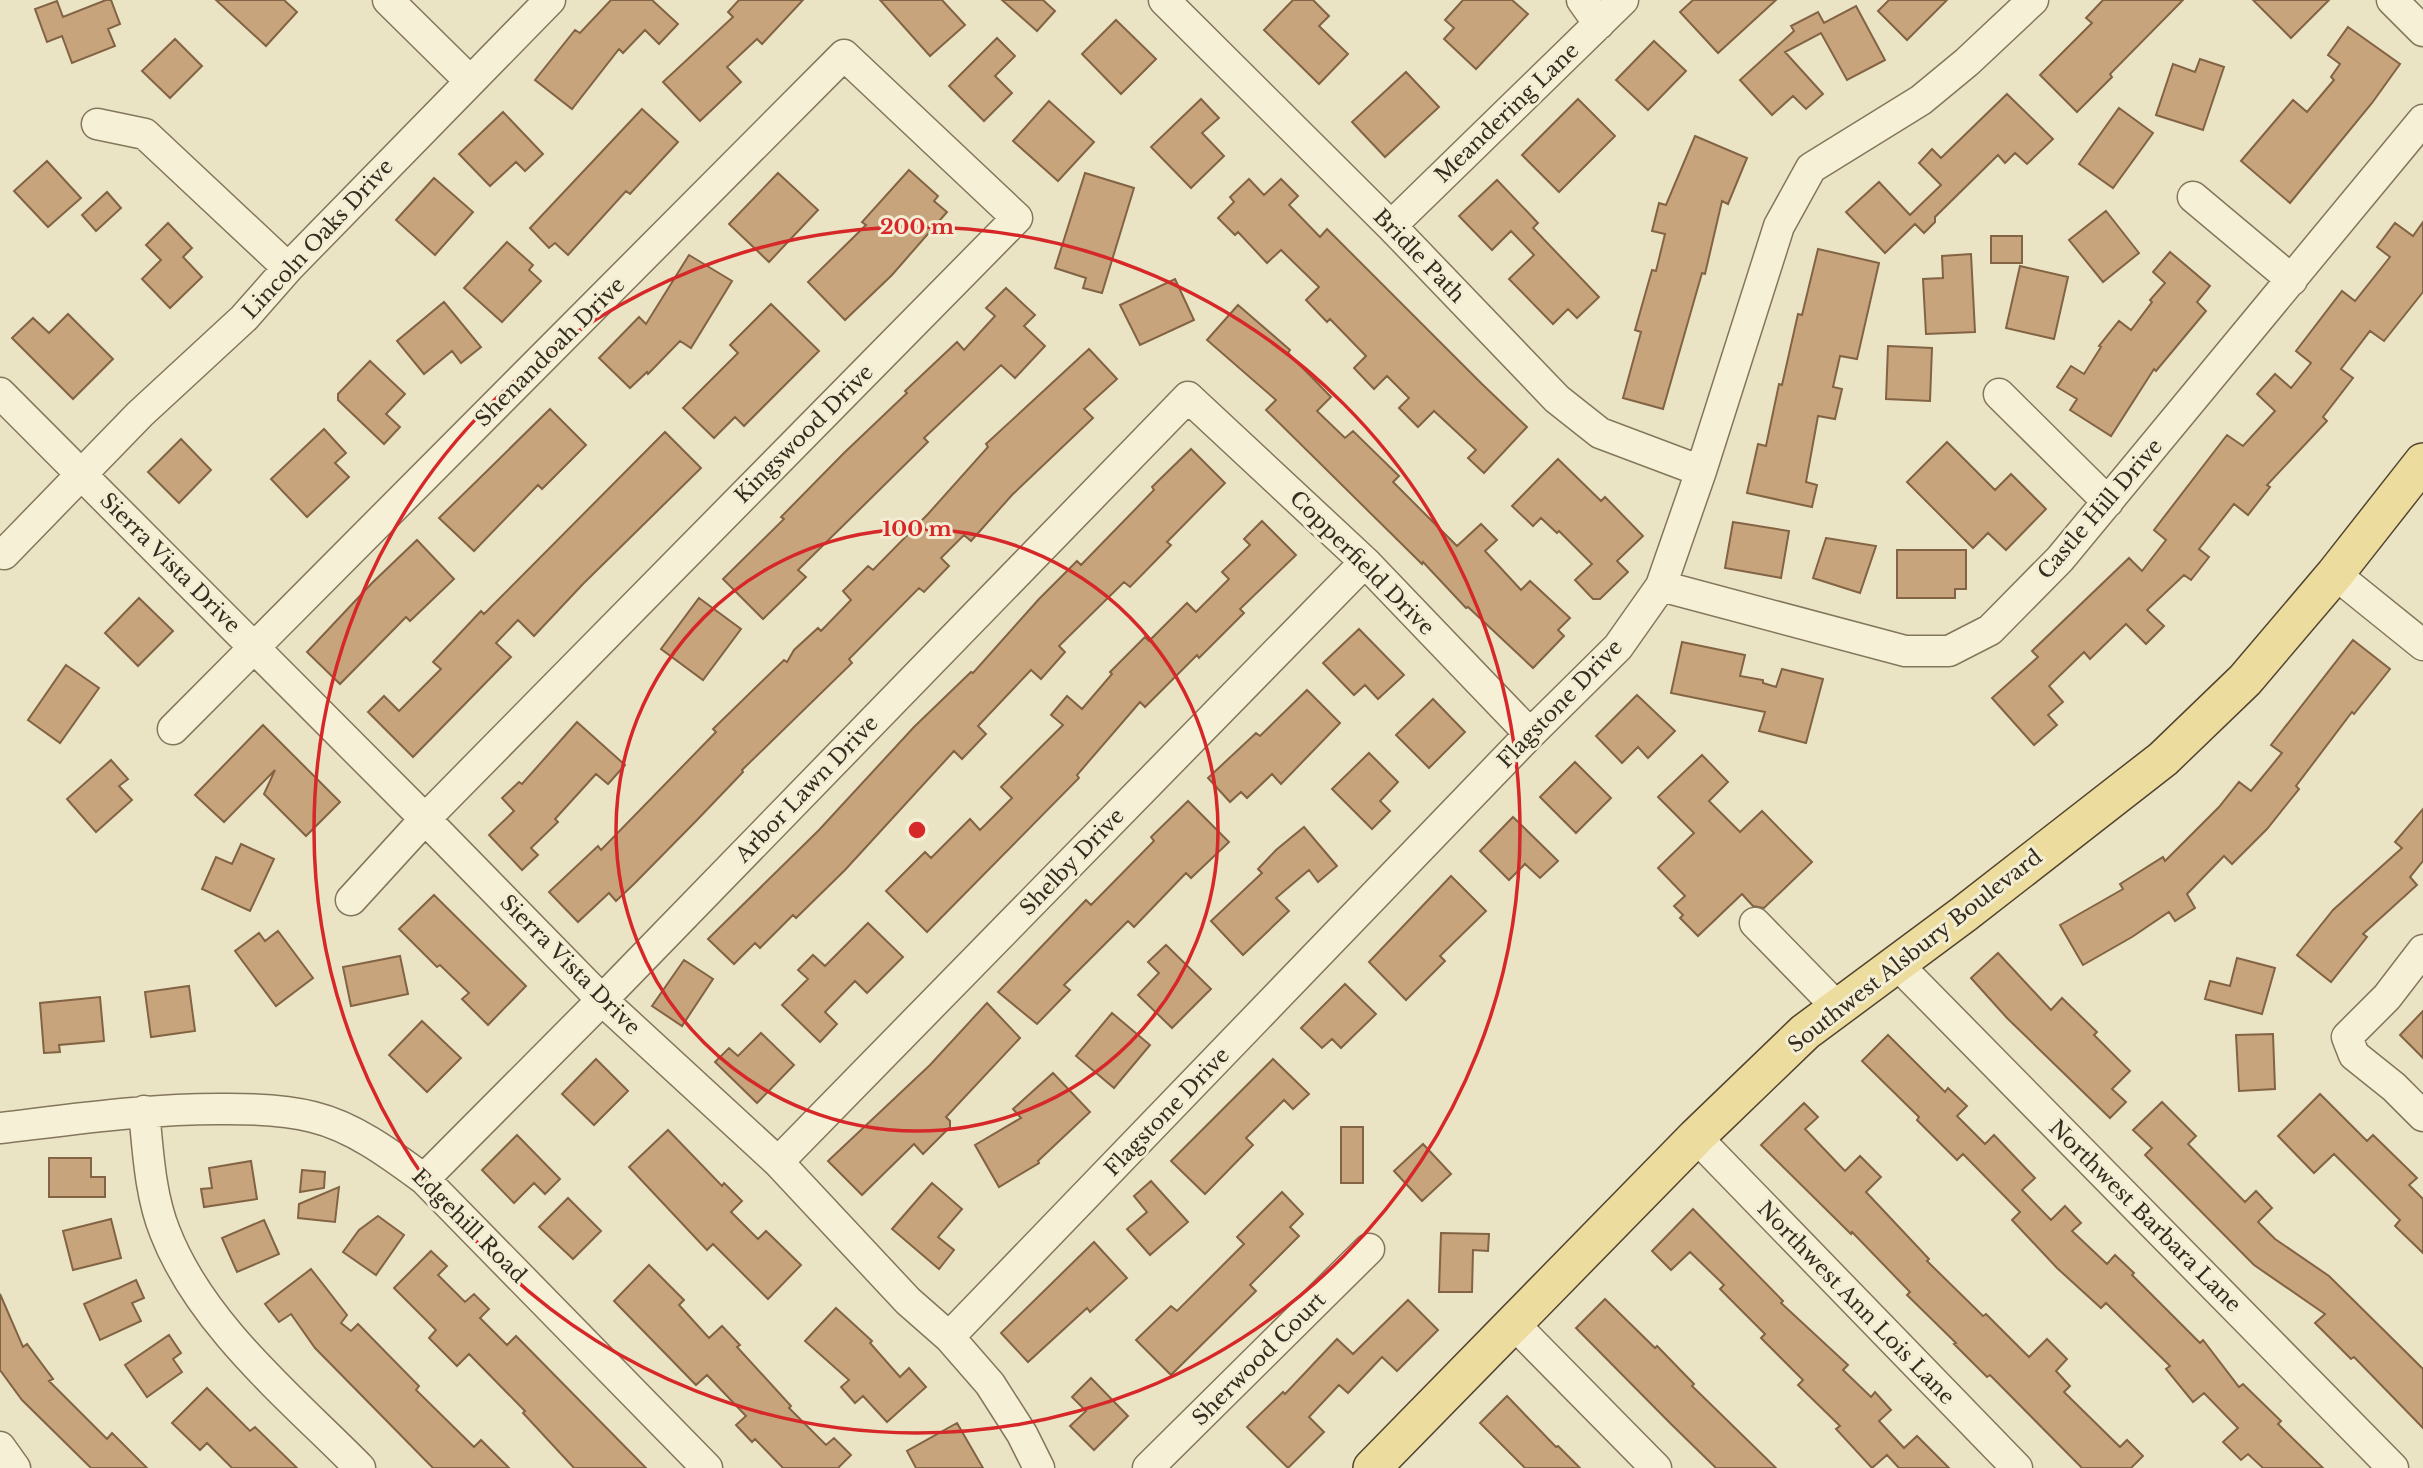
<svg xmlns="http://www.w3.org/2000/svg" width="2423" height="1468" viewBox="0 0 2423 1468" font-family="'Libre Baskerville',serif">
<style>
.building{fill:#c7a47c;stroke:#826343;stroke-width:2}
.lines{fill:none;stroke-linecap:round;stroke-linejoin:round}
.minor-casing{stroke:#84765c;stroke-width:33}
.major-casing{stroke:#524430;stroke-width:40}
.minor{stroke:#f6f0d7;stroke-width:30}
.major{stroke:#ecdc9e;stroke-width:37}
.ring{fill:none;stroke:#d62828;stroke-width:3.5}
.labels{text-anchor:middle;stroke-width:6;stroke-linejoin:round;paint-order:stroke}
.street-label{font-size:21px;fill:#352c1f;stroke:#f3edd3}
.centre{fill:#d62828;stroke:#f3edd3;stroke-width:3.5}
.ring-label{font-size:21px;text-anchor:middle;font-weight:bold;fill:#d62828;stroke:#f3edd3;stroke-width:6;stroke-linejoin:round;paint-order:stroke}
</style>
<rect width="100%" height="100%" fill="#ebe4c4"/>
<path class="building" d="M106 0H111L120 24 108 29 115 46 72 63 62 36 47 42 35 9 57 1 63 17Z
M216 0H284L297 12 266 46Z
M611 0H652L678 24 659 44 645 30 623 53 619 49 572 109 535 80 575 30 580 33Z
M739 0H803L762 44 757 39 727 67 741 82 700 121 663 82 733 17 728 12Z
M880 0H942L965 25 930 56Z
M1002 0H1043L1055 11 1037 31Z
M1293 0H1313L1329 16 1319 26 1348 54 1319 84 1264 30Z
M1463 0H1512L1528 14 1476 69 1444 39 1454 28 1445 20Z
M1693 0H1776L1718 53 1680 12Z
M1889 0H1947L1907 40 1878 11Z
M2103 0H2183L2110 74 2112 77 2077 112 2040 75 2092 23 2086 18Z
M2253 0H2329L2291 38Z
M1856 6 1885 60 1847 80 1821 33 1785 52 1823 94 1806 109 1793 96 1772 115 1740 80 1794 31 1791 26 1818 12 1824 23Z
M1116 20 1156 59 1121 94 1082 54Z
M2348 27 2400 64 2372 103 2290 203 2241 161 2293 100 2307 112 2334 80 2331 77 2340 64 2328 55Z
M997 38 1015 56 995 76 1012 93 984 121 949 86Z
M175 39 202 66 170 98 142 71Z
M1654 41 1686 71 1648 110 1616 80Z
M2200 59 2224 67 2203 130 2156 115 2173 64 2195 72Z
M1406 72 1439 107 1385 157 1352 122Z
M2007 94 2053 139 2027 164 2015 153 2005 163 1998 155 1935 217V222L1924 233 1915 224 1885 253 1846 212 1879 182 1910 215 1941 185 1919 163 1932 149 1941 158Z
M1201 99 1219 118 1202 133 1224 156 1191 188 1151 147Z
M1578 99 1615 136 1559 192 1522 155Z
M1049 101 1094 142 1058 181 1013 141Z
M2119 108 2153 133 2113 188 2079 164Z
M642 109 678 142 630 194 626 191 568 255 555 243 549 248 530 228Z
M503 112 543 154 525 171 516 162 490 186 459 154Z
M1695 136 1747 158 1728 204 1722 201 1705 274 1702 273 1663 409 1623 398 1641 332 1635 330 1652 270 1656 271 1665 234 1652 231 1659 203 1666 205Z
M47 161 81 198 48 227 14 191Z
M909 170 938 196 934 201 947 212 892 275 845 320 808 282 866 225 862 222Z
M778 173 818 210 769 262 729 224Z
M1085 173 1134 188 1102 293 1083 288 1086 278 1055 268Z
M434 178 473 212 435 255 396 220Z
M1249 179 1264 195 1281 179 1298 196 1289 205 1320 237 1327 229 1482 384 1527 427 1484 473 1468 458 1476 450 1434 411 1418 427 1399 408 1409 398 1387 376 1374 389 1354 368 1366 356 1330 319 1327 322 1306 300 1319 287 1281 250 1267 263 1238 232 1235 235 1218 218 1234 202 1230 197Z
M1497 180 1538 223 1533 228 1599 297 1577 318 1568 309 1553 324 1509 279 1534 255 1511 231 1492 250 1459 216Z
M107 192 121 208 96 231 82 215Z
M2106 211 2139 253 2103 282 2069 240Z
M2423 222V292L2384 341 2370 331 2341 369 2353 378 2323 417 2327 421 2267 485 2270 487 2248 515 2234 504 2199 549 2209 557 2191 580 2184 575 2147 610 2164 626 2146 644 2126 624 2090 659 2084 652 2049 686 2063 702 2048 715 2057 725 2034 745 1992 698 2038 657 2032 651 2129 558 2142 571 2166 540 2154 530 2227 435 2243 446 2275 411 2257 394 2275 374 2291 388 2311 363 2296 351 2342 291 2355 301 2390 257 2377 247 2395 223 2413 236Z
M168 223 192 248 183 257 202 277 170 308 142 279 161 260 146 245Z
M1991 236H2022V263H1991Z
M507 242 533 265 529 270 541 281 502 322 464 288Z
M1818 249 1879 263 1857 359 1840 356 1833 387 1842 389 1835 419 1818 416 1806 482 1817 485 1812 507 1747 493 1758 444 1766 446 1779 384 1782 385 1798 314 1802 315Z
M2170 252 2210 286 2197 302 2206 311 2156 371 2154 369 2111 436 2070 410 2077 399 2057 387 2071 366 2084 374 2101 347 2099 346 2119 321 2131 330 2152 302 2150 300 2165 283 2153 272Z
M1971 254 1975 332 1926 334 1923 279 1943 278 1942 256Z
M689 255 732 281 691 348 680 341 648 374 647 372 630 388 599 358 639 317 646 324Z
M2020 266 2068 277 2054 339 2006 328Z
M1175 279 1194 320 1140 345 1120 305Z
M1006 288 1035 315 1024 326 1045 346 1015 378 1001 365 924 438 928 442 798 570 806 577 763 619 723 579 784 519 781 517 844 453 907 393 905 391 957 342 964 350 995 316 986 308Z
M444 302 481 347 461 363 452 351 424 374 397 341Z
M771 304 819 351 744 426 735 417 714 438 683 408 738 353 730 345Z
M1238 305 1290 350 1288 353 1331 397 1317 411 1345 438 1353 431 1399 476 1393 482 1457 546 1481 524 1497 540 1485 551 1521 590 1530 581 1570 618 1558 630 1564 636 1533 668 1468 607 1466 608 1423 562 1422 564 1266 410 1276 400 1207 340Z
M68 314 113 359 73 399 12 338 33 318 49 333Z
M1888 346 1932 348 1930 401 1886 399Z
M1089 349 1117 379 1084 409 1093 418 1012 495 971 541 964 535 941 558 949 566 924 592 919 588 849 659 852 663 742 770 743 772 697 820 634 884 616 901 609 893 578 922 549 892 598 846 601 850 716 732 713 729 784 660 787 662 794 650 818 628 821 631 851 600 843 591 868 566 873 570 928 514 988 447 986 444Z
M370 361 405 394 386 414 400 427 384 444 338 400V394Z
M550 409 586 445 542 489 538 485 474 551 439 518Z
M324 429 346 453 335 463 349 477 307 517 271 479Z
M665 432 701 468 583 584 534 636 518 620 496 643 511 657 413 757 368 712 384 696 399 711 441 669 433 662 481 611 484 614Z
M181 439 211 470 179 503 148 472Z
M1947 442 1995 490 2011 474 2046 509 2006 550 1988 533 1973 548 1907 482Z
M1191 449 1225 483 1167 542 1171 545 1130 587 1124 582 1059 646 1065 652 1041 679 1031 670 978 726 986 734 962 759 954 751 845 870 796 918 793 915 760 948 755 943 734 964 708 939 819 830 914 727 971 672 973 673 1039 599 1077 561 1081 565 1154 490 1152 487Z
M1558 459 1601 501 1605 497 1643 536 1617 561 1628 572 1600 599H1593L1575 580 1592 564 1559 531 1557 533 1541 518 1533 526 1512 506Z
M1262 521 1296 555 1240 609 1244 613 1199 658 1197 655 1145 707 1140 702 1077 775 1079 778 927 932 886 891 925 852 931 858 970 819 980 830 1012 798 1001 787 1063 725 1051 715 1067 696 1082 709 1112 674 1110 672 1145 637 1149 641 1187 603 1196 612 1229 579 1222 572 1250 545 1244 539Z
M1733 522 1789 531 1781 578 1725 568Z
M1826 538 1876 546 1860 593 1813 578Z
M417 540 454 579 410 621 406 617 340 684 307 652 372 583Z
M1897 550H1966V589H1955V598H1897Z
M139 598 173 631 138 666 105 633Z
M699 598 741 629 703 680 661 649Z
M1359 629 1404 675 1378 699 1365 685 1354 695 1323 663Z
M2353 640 2390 669 2354 714 2352 712 2296 786 2299 789 2267 829 2232 864 2224 856 2187 894 2195 908 2175 921 2169 912 2132 937 2083 965 2060 925 2123 889 2120 884 2163 857 2165 861 2219 807 2239 782 2251 791 2282 753 2271 745Z
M1682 642 1745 655 1740 676 1763 680V683L1776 687 1782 669 1823 679 1806 743 1759 731 1765 712 1671 693Z
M66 665 99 688 60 743 28 720Z
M1307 690 1340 723 1281 784 1272 774 1247 798 1241 792 1230 802 1208 778 1256 733 1260 736Z
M1637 695 1675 731 1648 758 1638 747 1622 763 1596 736Z
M1433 699 1465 732 1429 768 1396 735Z
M577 722 625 765 608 784 596 774 555 819 558 822 531 848 538 855 522 870 489 835 514 811 502 798 519 782 522 784Z
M263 725 340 802 306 836 264 794 275 770 224 822 195 795Z
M1369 753 1398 782 1380 801 1390 811 1372 829 1332 789Z
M1702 755 1728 782 1709 801 1740 832 1762 811 1812 862 1764 908 1753 906 1742 894 1698 936 1680 918 1683 915 1674 906 1685 896 1658 868 1694 833 1658 797Z
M111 760 128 779 119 786 132 800 96 832 67 799Z
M1575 762 1611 798 1576 833 1540 797Z
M1188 801 1229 842 1191 878 1186 873 1134 927 1128 921 1064 985 1070 990 1037 1024 998 992 1086 900 1091 905 1154 841 1151 837Z
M2423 809V861L2410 877 2417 885 2363 934 2367 937 2331 982 2297 955 2333 910 2402 848 2395 842Z
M1513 817 1558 861 1540 878 1525 864 1509 880 1480 851Z
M1304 827 1337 866 1318 882 1309 870 1276 898 1289 911 1243 955 1211 921 1262 873 1258 869 1276 850Z
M241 844 274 859 250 911 202 889 216 857 232 864Z
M1451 876 1486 911 1440 956 1445 961 1406 1000 1369 962Z
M434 895 526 986 488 1025 462 999 469 993 440 965 437 967 399 929Z
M868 923 903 957 867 993 855 981 825 1012 837 1024 820 1042 782 1005 808 979 798 970 813 955 825 966Z
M278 931 313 978 276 1006 235 951 259 933 265 941Z
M1166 945 1211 989 1172 1028 1138 995 1159 973 1148 962Z
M1998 953 2051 1010 2062 998 2097 1032 2094 1035 2130 1071 2112 1089 2126 1102 2110 1118 2007 1018 1971 978Z
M400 956 408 994 351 1006 343 967Z
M2237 958 2275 968 2262 1014 2205 999 2210 981 2230 986Z
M684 960 713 979 682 1026 652 1006Z
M1345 984 1376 1014 1341 1048 1332 1039 1322 1048 1301 1028Z
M189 986 195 1031 151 1037 145 992Z
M100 997 104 1041 59 1045 60 1052 44 1053 40 1003Z
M987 1003 1020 1038 946 1117 950 1121V1127L923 1154 914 1144 862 1195 828 1161 930 1065Z
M2423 1011V1058L2400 1035Z
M1112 1013 1150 1045 1114 1088 1076 1056Z
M422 1021 461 1058 427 1092 389 1055Z
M761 1033 794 1065 757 1103 715 1062 729 1048 738 1056Z
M2273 1034 2275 1089 2239 1091 2236 1035Z
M1888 1035 1945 1092 1948 1088 1967 1106 1957 1116 1985 1144 1994 1135 2035 1178 2022 1190 2051 1220 2065 1206 2081 1223 2072 1231 2107 1264 2115 1255 2134 1273 2132 1275 2200 1343 2203 1340 2239 1387 2243 1384 2281 1421 2278 1424 2323 1468H2263L2248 1454 2241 1460 2223 1442 2238 1428 2204 1393 2193 1402 2166 1369 2170 1366 2106 1303 2101 1308 2057 1268 2012 1220 2020 1212 1963 1154 1957 1160 1917 1120 1919 1117 1862 1061Z
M596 1059 628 1091 594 1125 562 1094Z
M1273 1059 1309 1094 1293 1109 1284 1100 1246 1138 1253 1145 1205 1194 1171 1161Z
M1053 1073 1090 1112 1038 1161 1039 1163 999 1187 975 1145 1021 1118 1013 1109Z
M2320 1094 2367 1141 2373 1135 2417 1178 2409 1185 2423 1199V1253L2395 1226 2400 1220 2334 1154 2314 1173 2278 1136Z
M2162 1102 2196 1136 2188 1144 2245 1202 2256 1191 2272 1208 2258 1222 2275 1239 2329 1276 2423 1369V1428L2354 1357 2351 1359 2315 1323 2325 1314 2254 1265 2145 1155 2152 1148 2133 1130Z
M1804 1103 1818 1117 1805 1129 1845 1171 1860 1156 1881 1177 1866 1192 1929 1259 1927 1261 1983 1316 1986 1314 2029 1357 2047 1339 2067 1359 2056 1371 2070 1386 2064 1392 2120 1447 2127 1440 2143 1456 2131 1468H2082L1990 1375 1987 1377 1954 1344 1956 1343 1907 1295 1910 1292 1852 1232 1851 1234 1761 1145Z
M1341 1127H1363V1183H1341Z
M668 1130 722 1186 724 1183 742 1201 731 1212 758 1239 766 1231 801 1265 768 1299 713 1244 707 1250 629 1167Z
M517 1135 560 1179 545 1194 534 1183 514 1203 482 1170Z
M1423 1144 1451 1174 1422 1201 1394 1171Z
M49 1158H91V1177H105V1197H49Z
M251 1161 257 1199 204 1207 201 1189 212 1188 209 1168Z
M302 1170 325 1172 324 1188 300 1192Z
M1151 1181 1188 1222 1150 1255 1127 1229 1147 1212 1134 1196Z
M932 1183 962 1209 938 1237 954 1250 939 1269 892 1229Z
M339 1187 335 1222 298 1218 299 1204Z
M1282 1192 1303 1214 1290 1227 1299 1236 1250 1285 1256 1291 1171 1375 1136 1340 1171 1306 1177 1311 1244 1244 1237 1237Z
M568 1198 601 1231 573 1259 539 1227Z
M1693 1209 1783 1301 1781 1303 1848 1365 1843 1370 1871 1397 1875 1392 1891 1410 1879 1421 1904 1448 1917 1436 1949 1468H1899L1887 1455 1872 1468 1836 1429 1840 1426 1798 1385 1803 1380 1761 1338 1765 1334 1720 1289 1724 1285 1690 1252 1671 1270 1652 1251Z
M378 1216 404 1235 376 1275 343 1252 359 1230Z
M111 1219 121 1258 73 1270 63 1231Z
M264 1220 279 1254 237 1272 222 1238Z
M1441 1233 1489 1234 1488 1251 1473 1250 1472 1292H1439Z
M1094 1242 1127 1278 1090 1312 1087 1308 1028 1362 1001 1333Z
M431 1251 447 1266 438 1275 465 1302 474 1294 489 1309 480 1318 507 1345 516 1336 646 1468H574L523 1413 525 1411 469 1354 457 1366 429 1338 436 1330 394 1288Z
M649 1265 684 1300 679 1305 709 1338 722 1326 740 1345 737 1347 791 1406 789 1408 826 1445 834 1438 851 1455 838 1468H783L755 1439 752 1442 736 1425 746 1416 707 1375 696 1385 614 1301Z
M311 1269 347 1315 341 1323 351 1331 358 1324 419 1386 416 1390 474 1447 481 1440 509 1468H433L315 1348 291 1314 279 1322 265 1304Z
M136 1280 144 1298 132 1303 141 1321 100 1340 84 1304Z
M0 1294 23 1347 27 1344 53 1379 49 1381 107 1439 112 1433 147 1468H91L22 1400 0 1370Z
M1605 1299 1655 1348 1657 1346 1694 1384 1692 1386 1776 1468H1716L1670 1423 1576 1328Z
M1408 1300 1438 1330 1397 1371 1382 1357 1348 1393 1339 1385 1309 1417 1324 1432 1288 1468 1247 1427 1283 1392 1285 1394 1337 1339 1353 1354Z
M836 1308 872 1341 870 1343 900 1377 909 1368 926 1387 887 1422 863 1396 855 1403 841 1387 849 1380 805 1341Z
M169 1335 181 1353 173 1359 182 1372 147 1397 125 1365Z
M1091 1378 1128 1416 1094 1450 1070 1426 1086 1411 1072 1397Z
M207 1388 250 1431 255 1427 297 1468H232L207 1443 200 1450 172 1423Z
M1507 1396 1556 1447 1558 1446 1580 1468H1525L1480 1423Z
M957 1423 983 1468H916L907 1451Z"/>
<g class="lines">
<g class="minor-casing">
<path id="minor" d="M388 0 469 80
M1164 0 1391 226 1557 399 1600 433 1701 471
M1582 0 1599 24
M2392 0 2423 31
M97 124 145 134 288 268
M2193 197 2292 280
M1391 226 1623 0
M0 393 425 819 602 1000 778 1162 908 1301 949 1337 990 1384 1022 1434 1039 1468
M1999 394 2108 502
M4 554 140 414 244 318 288 268 550 0
M2335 574 2423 645
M1661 586 1905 651H1949L1990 630 2060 559 2423 120
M173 729 844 55 1017 218 425 819 351 900
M1755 923 1838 1008
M2423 950 2387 997 2347 1037 2354 1055 2394 1087 2423 1116
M1896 963 2393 1468
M144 1111C148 1151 150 1195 165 1232 201 1325 291 1398 360 1468
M0 1128C76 1119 152 1108 228 1109 256 1109 286 1110 313 1117 354 1127 390 1154 424 1179L707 1468
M1696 1137 2017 1468
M778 1162 1365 562
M424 1179 602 1000 1188 397 1365 562 1530 734
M1513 1323 1656 1468
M949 1337 1530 734 1618 647 1661 586 1701 471 1779 226 1811 168 1921 100 1967 62 2033 0
M0 1447 15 1468
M1148 1468 1369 1249"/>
</g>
<g class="major-casing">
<path id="major" d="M1372 1468 1696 1137 1805 1032 1964 914 2163 759 2245 680 2335 574 2423 462"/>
</g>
<use href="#minor" class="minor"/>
<use href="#major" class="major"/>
</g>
<g class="ring">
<circle cx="917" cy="830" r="301"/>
<circle cx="917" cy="830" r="603"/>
</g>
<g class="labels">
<g class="street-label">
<text transform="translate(1507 113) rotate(-44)" y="7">Meandering Lane</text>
<text transform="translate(318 239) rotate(-47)" y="7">Lincoln Oaks Drive</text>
<text transform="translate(1419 256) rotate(46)" y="7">Bridle Path</text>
<text transform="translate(550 352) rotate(-45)" y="7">Shenandoah Drive</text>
<text transform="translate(804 434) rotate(-45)" y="7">Kingswood Drive</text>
<text transform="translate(2100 509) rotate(-49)" y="7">Castle Hill Drive</text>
<text transform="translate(170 563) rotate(45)" y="7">Sierra Vista Drive</text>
<text transform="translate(1362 563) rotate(45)" y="7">Copperfield Drive</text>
<text transform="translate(1560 704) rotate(-46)" y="7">Flagstone Drive</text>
<text transform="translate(807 789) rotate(-46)" y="7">Arbor Lawn Drive</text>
<text transform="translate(1072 862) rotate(-46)" y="7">Shelby Drive</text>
<text transform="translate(1915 951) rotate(-38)" y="7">Southwest Alsbury Boulevard</text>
<text transform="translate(570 965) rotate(45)" y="7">Sierra Vista Drive</text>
<text transform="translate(1167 1112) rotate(-46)" y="7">Flagstone Drive</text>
<text transform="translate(2145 1216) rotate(45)" y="7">Northwest Barbara Lane</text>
<text transform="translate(469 1226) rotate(45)" y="7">Edgehill Road</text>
<text transform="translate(1856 1303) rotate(46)" y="7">Northwest Ann Lois Lane</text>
<text transform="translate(1259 1359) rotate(-45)" y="7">Sherwood Court</text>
</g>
</g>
<circle cx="917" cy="830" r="10" class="centre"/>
<g class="ring-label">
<text x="917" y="234">200 m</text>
<text x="917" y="536">100 m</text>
</g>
</svg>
